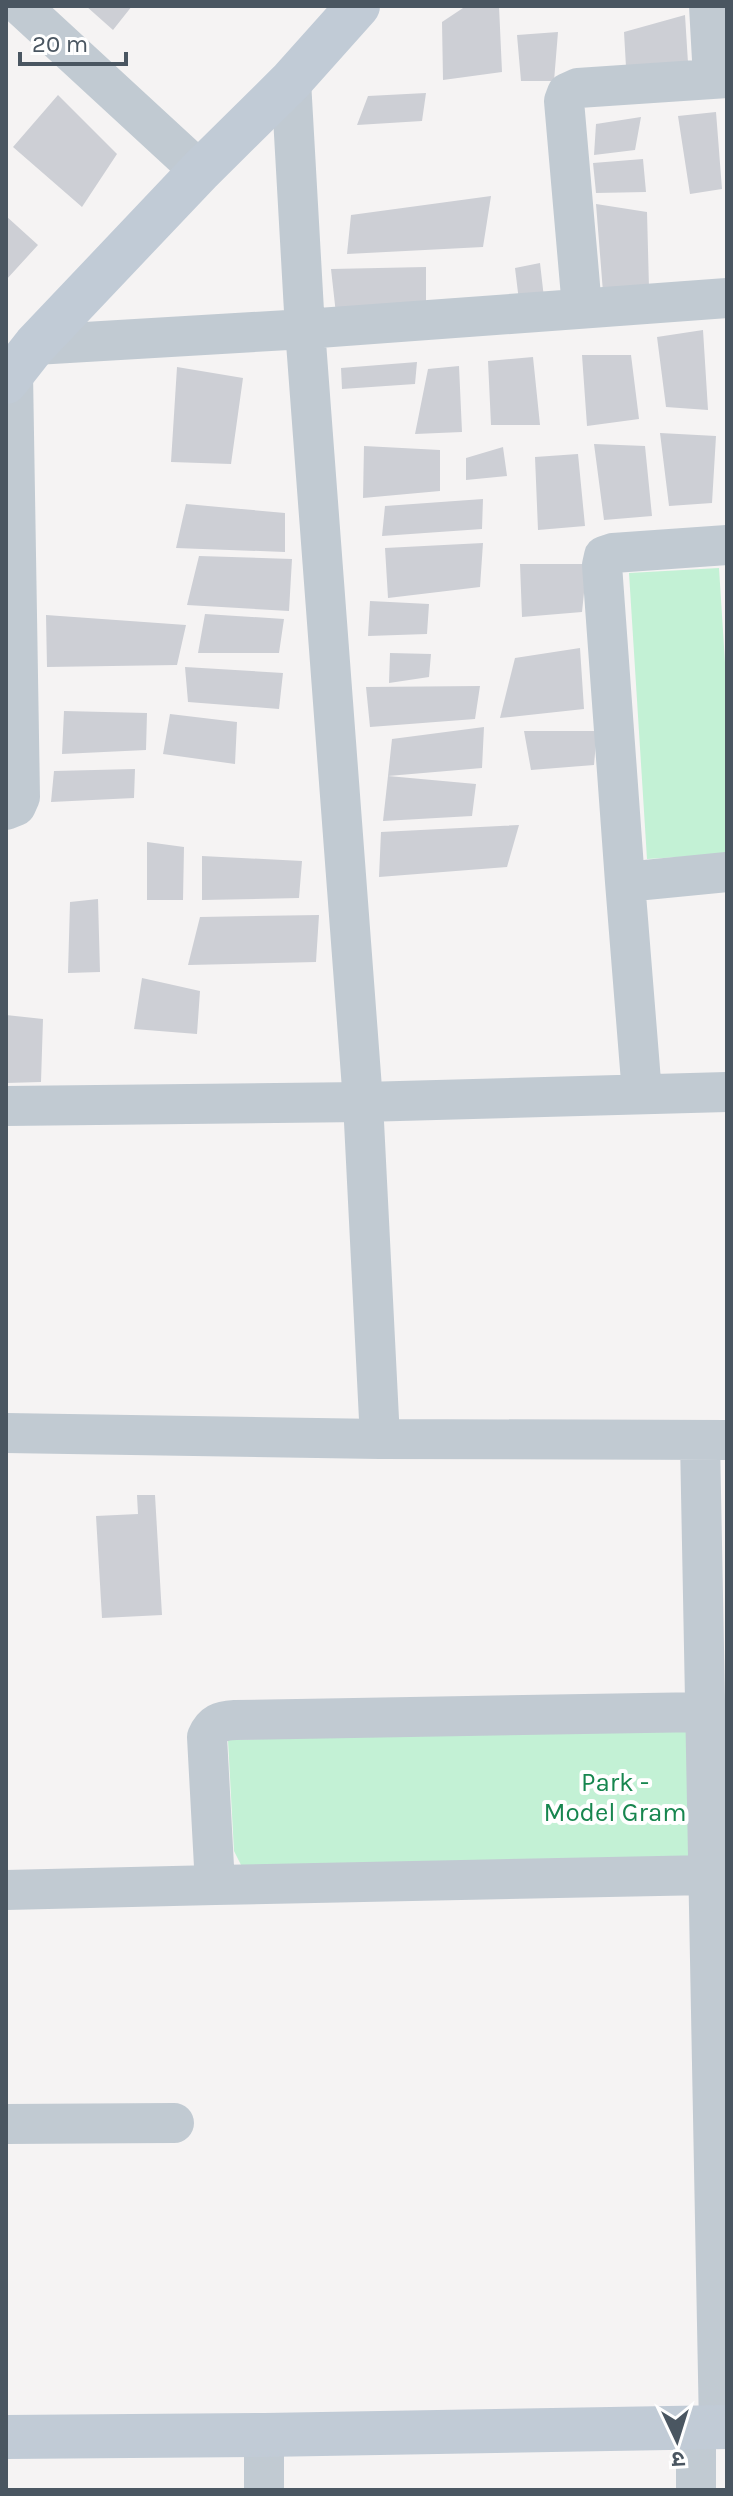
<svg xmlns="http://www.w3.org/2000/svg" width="733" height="2496" viewBox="0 0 733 2496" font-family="Karla,'Noto Sans Devanagari',sans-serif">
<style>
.green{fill:#c3f1d5}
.building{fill:#cdcfd5}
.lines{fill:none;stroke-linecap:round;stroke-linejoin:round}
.street{stroke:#c1cad2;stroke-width:40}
.secondary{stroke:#c1cbd6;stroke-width:44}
.labels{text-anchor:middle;stroke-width:8;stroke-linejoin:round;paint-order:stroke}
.park-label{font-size:26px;fill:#17864f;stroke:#fff}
</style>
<rect width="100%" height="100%" fill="#f5f3f3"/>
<path class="green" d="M719 568 727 694V854L647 859 629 573Z
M701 1728 702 1862 243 1869 234 1851 228 1740Z"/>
<path class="building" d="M86 6H132L113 30Z
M466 6H499L502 72 443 80 442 22Z
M685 15 688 63 626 67 624 32Z
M558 32 554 81H521L517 35Z
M426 93 422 121 357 125 368 96Z
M58 95 117 154 82 207 13 147Z
M716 112 722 189 690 194 678 116Z
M641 117 635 150 594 155 596 124Z
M643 159 646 192 596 193 593 163Z
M491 196 483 247 347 254 351 215Z
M596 204 647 212 649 288 603 292Z
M6 216 38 245 6 280Z
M540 263 544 298 519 301 515 268Z
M426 267V308L336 314 331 269Z
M703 330 708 410 666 407 657 337Z
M582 355H631L639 419 587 426Z
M533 357 540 425H491L488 361Z
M417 362 415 384 342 389 341 368Z
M459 366 462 432 415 434 428 369Z
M177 367 243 378 231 464 171 462Z
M660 433 716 436 712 503 669 506Z
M594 444 645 446 652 516 604 520Z
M364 446 440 450V491L363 498Z
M503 447 507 476 466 480V458Z
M578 454 585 526 538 530 535 457Z
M483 499 482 529 382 536 385 506Z
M186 504 285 513V552L176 548Z
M483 543 480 587 388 598 385 548Z
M199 556 292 559 289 611 187 605Z
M520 564H587L582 612 522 617Z
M370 601 429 604 427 634 368 636Z
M205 614 284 619 279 653H198Z
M46 615 186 625 177 665 47 667Z
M580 648 584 709 500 718 515 658Z
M390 653 431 654 429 677 389 683Z
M185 667 283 673 279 709 188 702Z
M480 686 475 719 370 727 366 687Z
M64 711 147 713 146 750 62 754Z
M170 714 237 722 235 764 163 754Z
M484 727 482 768 388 776 392 739Z
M524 731H597L594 765 531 770Z
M135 769 134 798 51 802 54 771Z
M388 776 476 784 472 816 383 821Z
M519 825 507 867 379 877 381 832Z
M147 842 184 847 183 900H147Z
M202 856 302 861 299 898 202 900Z
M98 899 100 972 68 973 70 902Z
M319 915 316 962 188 965 200 917Z
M142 978 200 991 197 1034 134 1029Z
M6 1015 43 1019 41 1082 6 1083Z
M137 1495H155L162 1615 102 1618 96 1516 138 1514Z"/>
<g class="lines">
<path class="street" d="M21 6 200 171
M709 6 713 78
M291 81 305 329 363 1102 380 1439
M582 308 564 101 567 93 578 88 727 78
M35 345 305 329 727 298
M6 810 16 806 20 797 13 373
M625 882 602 565 604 556 613 553 727 545
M642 1094 625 882 727 872
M6 1106 363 1102 727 1092
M6 1433 380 1439 727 1440
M700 1440 719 2428
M706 1712 235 1720C220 1721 213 1723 207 1737L215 1885 709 1875
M6 1890 215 1885
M6 2124 174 2123
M696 2427V2490
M264 2435V2490"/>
<path class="secondary" d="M6 382 35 345 200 171 291 81 358 6
M6 2437 264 2435 727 2427"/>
</g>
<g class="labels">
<g class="park-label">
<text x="615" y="1791">Park -<tspan x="615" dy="30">Model Gram</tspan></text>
</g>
</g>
<rect width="733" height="2496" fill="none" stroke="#4a5661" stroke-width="16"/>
<g transform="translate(677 2440) rotate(176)" stroke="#ffffff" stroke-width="6" paint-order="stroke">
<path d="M0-6L14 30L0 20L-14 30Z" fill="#4a5661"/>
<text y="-12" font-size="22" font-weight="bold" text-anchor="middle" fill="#4a5661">उ</text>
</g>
<path d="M20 52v12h106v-12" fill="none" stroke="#4a5661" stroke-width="4"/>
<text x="32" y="52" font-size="24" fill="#4a5661" stroke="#ffffff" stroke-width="6" paint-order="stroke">20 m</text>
</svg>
